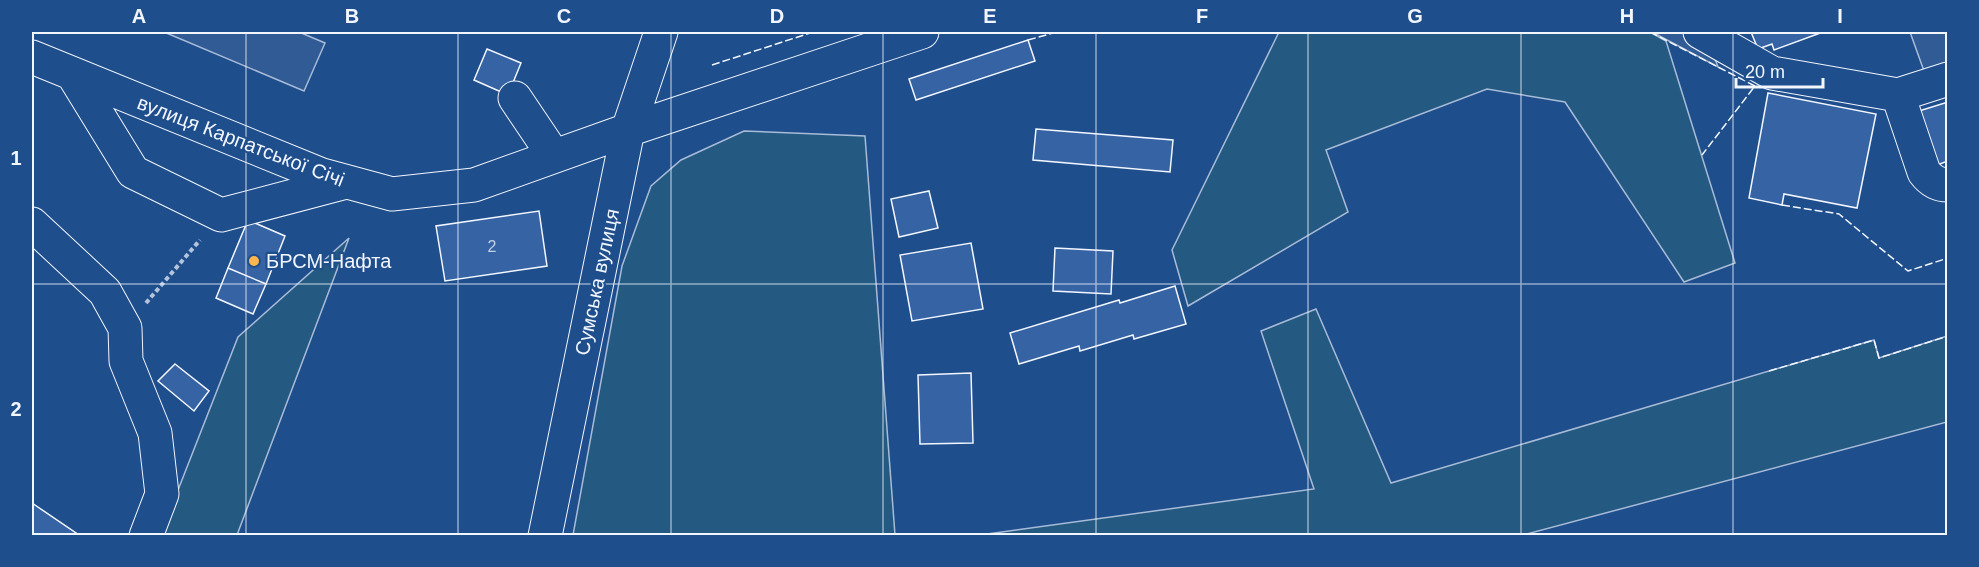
<svg xmlns="http://www.w3.org/2000/svg" width="1979" height="567" viewBox="0 0 1979 567" font-family="Arial,sans-serif">
<style>
.green{fill:#245a82;stroke:#a8bbd7;stroke-width:1.5}
.parking{fill:#305b95;stroke:#a8bbd7;stroke-width:1.5}
.building{fill:#3563a3;stroke:#f2f6ff;stroke-width:1.5}
.lines{fill:none;stroke-linecap:round;stroke-linejoin:round}
.minor-casing{stroke:#f2f6ff;stroke-width:35}
.path{stroke:#b3c4dc;stroke-width:4;stroke-dasharray:4.5 3;stroke-linecap:butt}
.minor{stroke:#1f4e8c;stroke-width:33}
.fence{stroke:#f2f6ff;stroke-width:1.5;stroke-dasharray:8 3;stroke-linecap:butt}
.grid{fill:none;stroke:#f2f6ff;stroke-width:1.5;stroke-opacity:0.55}
.poi-dot{fill:#ffb74d;stroke:#1f4e8c;stroke-width:2}
.labels{text-anchor:middle;stroke-width:4.5;stroke-linejoin:round;paint-order:stroke}
.number-label{font-size:16px;fill:#c3d1e8}
.street-label{font-size:20px;fill:#f2f6ff;stroke:#1f4e8c}
.poi-label{font-size:20px;fill:#f2f6ff;stroke:#1f4e8c;text-anchor:start}
.neatline{fill:none;stroke:#f2f6ff;stroke-width:2}
.grid-label{font-size:20px;text-anchor:middle;font-weight:bold;fill:#f2f6ff}
</style>
<rect width="100%" height="100%" fill="#1f4e8c"/>
<path class="green" d="M1279 32H1650L1666 41 1735 263 1684 282 1565 102 1487 89 1326 150 1348 212 1188 306 1172 250Z
M744 131 865 136 895 535H573L622 266 651 186 681 160Z
M349 238 237 535 160 536 238 337Z
M1316 309 1391 483 1874 340 1879 358 1947 336V422L1523 535H980L1314 489 1261 331Z"/>
<path class="parking" d="M164 32H299L325 43 304 91Z
M1652 32H1705L1718 67Z
M1910 32H1947V63L1924 71Z"/>
<path class="building" d="M1751 32H1823L1774 50 1772 44 1758 49Z
M1028 40 1035 61 916 100 909 79Z
M487 49 521 63 508 95 474 80Z
M1768 93 1876 114 1857 208 1784 194 1782 205 1749 198Z
M1948 102V161L1937 165 1919 111Z
M1036 129 1173 140 1170 172 1033 160Z
M929 191 938 228 899 237 891 199Z
M539 211 547 266 445 281 436 226Z
M248 220 285 236 266 284 228 268Z
M971 243 983 309 912 321 900 255Z
M1055 248 1113 251 1111 294 1053 291Z
M228 268 266 284 253 314 216 298Z
M1175 286 1186 324 1134 339 1133 335 1080 351 1079 346 1019 364 1010 333 1119 300 1120 303Z
M175 364 209 391 194 411 158 381Z
M971 373 973 443 920 444 918 375Z
M32 503 76 533 74 536H32Z"/>
<g class="lines">
<g class="minor-casing">
<path id="minor" d="M1700 32 1772 73 1898 95 1948 79
M32 57 322 175 392 194 474 185 628 130 922 32
M74 76 133 172 221 215 346 182
M1898 95 1924 172C1930 180 1937 185 1948 185
M515 98 554 156
M32 224 105 292 125 328 126 361 155 433 162 494 146 536
M545 536 628 130 661 32"/>
</g>
<path class="path" d="M146 303 200 240"/>
<use href="#minor" class="minor"/>
<path class="fence" d="M1650 32 1755 86 1702 155
M1028 40 1057 32
M712 65 813 32
M1782 205 1839 214 1908 271 1948 258
M1769 371 1874 340 1879 358 1948 336"/>
</g>
<path class="grid" d="M246 32V536M458 32V536M671 32V536M883 32V536M1096 32V536M1308 32V536M1521 32V536M1733 32V536M32 284H1948"/>
<circle class="poi-dot" cx="254" cy="261" r="6"/>
<g class="labels">
<g class="number-label">
<text x="492" y="252">2</text>
</g>
<g class="street-label">
<text transform="translate(241 141) rotate(21)" y="7">вулиця Карпатської Січі</text>
<text transform="translate(597 282) rotate(-78)" y="7">Сумська вулиця</text>
</g>
<g class="poi-label">
<text x="266" y="268">БРСМ-Нафта</text>
</g>
</g>
<rect width="1979" height="567" fill="none" stroke="#1f4e8c" stroke-width="66"/>
<path d="M1736 78v9h87v-9" fill="none" stroke="#f2f6ff" stroke-width="3"/>
<text x="1745" y="78" font-size="18" fill="#f2f6ff" stroke="#1f4e8c" stroke-width="4.5" paint-order="stroke">20 m</text>
<rect x="33" y="33" width="1913" height="501" class="neatline"/>
<g class="grid-label">
<text x="139" y="23">A</text>
<text x="352" y="23">B</text>
<text x="564" y="23">C</text>
<text x="777" y="23">D</text>
<text x="990" y="23">E</text>
<text x="1202" y="23">F</text>
<text x="1415" y="23">G</text>
<text x="1627" y="23">H</text>
<text x="1840" y="23">I</text>
<text x="16" y="165">1</text>
<text x="16" y="416">2</text>
</g>
</svg>
